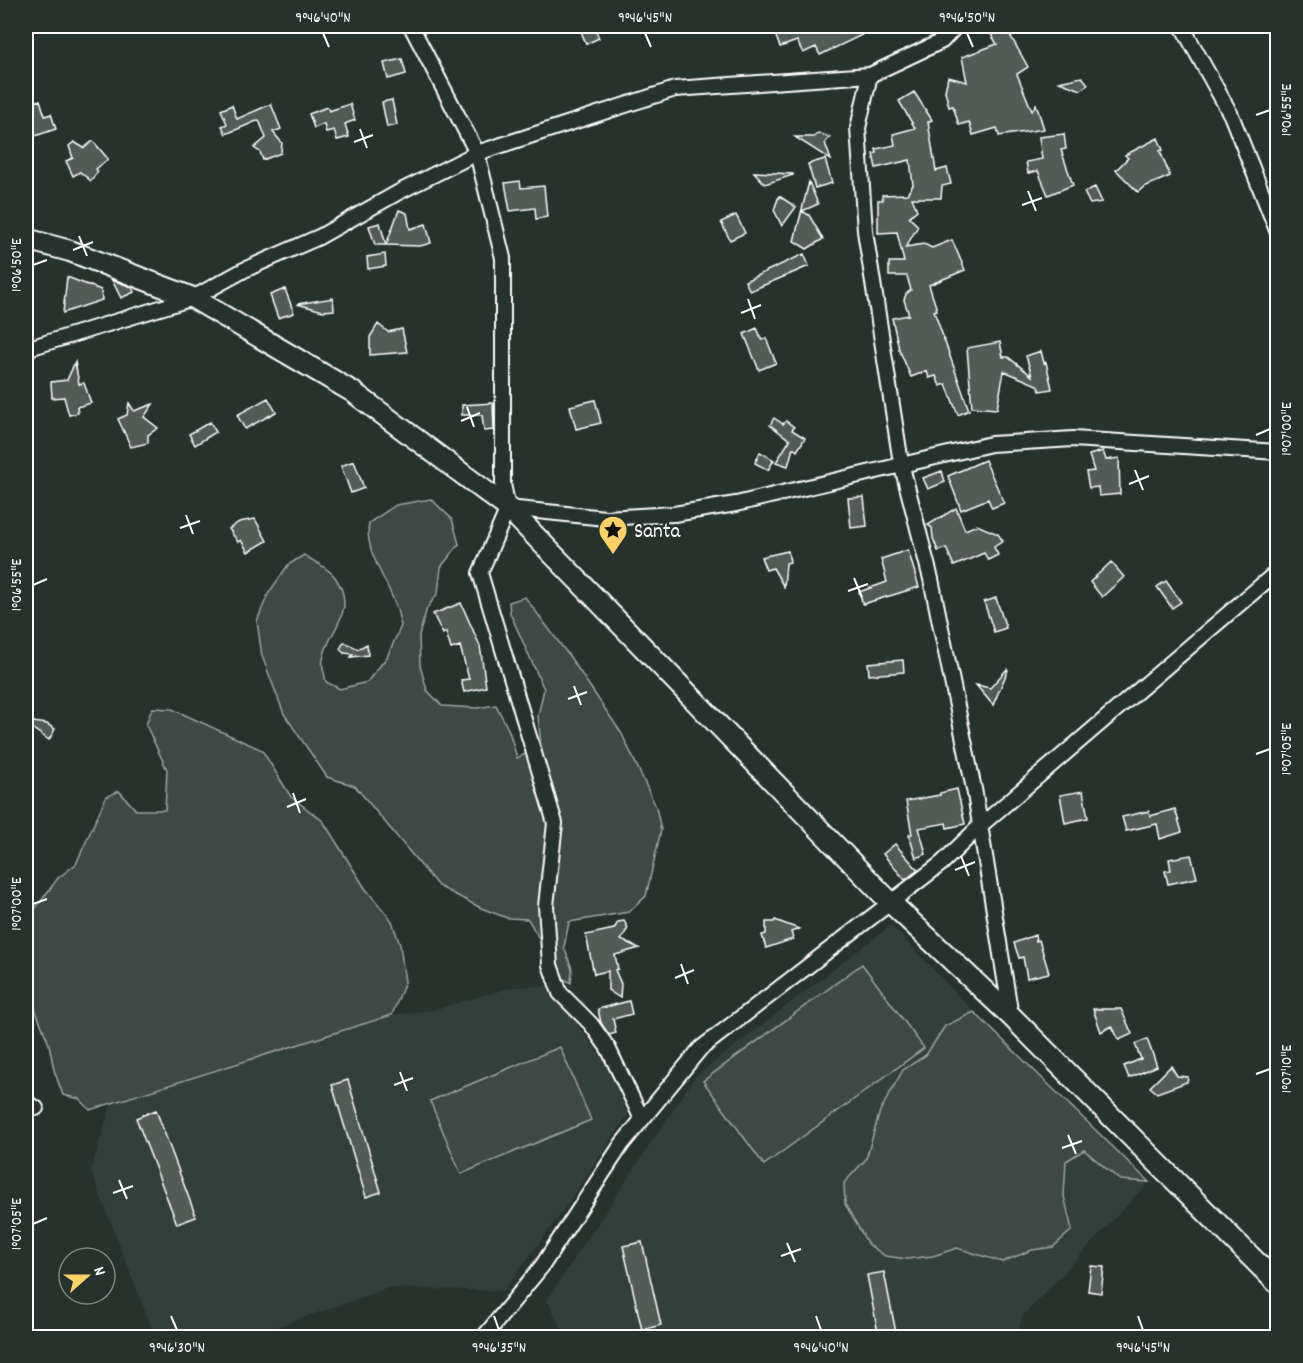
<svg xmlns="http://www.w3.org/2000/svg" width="1303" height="1363" viewBox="0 0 1303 1363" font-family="Dekko,sans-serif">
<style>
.built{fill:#333f3a}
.green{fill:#3e4944;stroke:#9ea4a2;stroke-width:1.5}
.building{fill:#515c57;stroke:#fff;stroke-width:1.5}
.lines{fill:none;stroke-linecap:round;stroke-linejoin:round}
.minor-casing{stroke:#fff;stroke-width:18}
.secondary-casing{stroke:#fff;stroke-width:24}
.minor{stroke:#26332d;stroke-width:14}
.secondary{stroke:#26332d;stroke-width:20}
.ticks{fill:none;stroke:#fff;stroke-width:2}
.labels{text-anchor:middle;stroke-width:5;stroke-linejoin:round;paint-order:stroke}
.poi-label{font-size:21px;fill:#fff;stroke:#26332d;text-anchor:start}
.neatline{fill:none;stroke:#fff;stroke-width:2}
.ticks-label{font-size:15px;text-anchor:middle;fill:#fff}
</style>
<rect width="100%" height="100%" fill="#26332d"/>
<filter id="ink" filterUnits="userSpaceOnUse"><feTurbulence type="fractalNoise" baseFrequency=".0167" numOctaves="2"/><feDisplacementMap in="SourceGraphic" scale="12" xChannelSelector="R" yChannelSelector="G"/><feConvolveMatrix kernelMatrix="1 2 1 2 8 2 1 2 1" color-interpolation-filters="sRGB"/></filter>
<g filter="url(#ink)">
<path class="built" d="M891 925 974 1012 1149 1182 1022 1317 1017 1337H566L547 1300 695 1077Z
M549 986 605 1062 628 1115 560 1215 503 1291 388 1288 248 1337H155L91 1171 111 1104 392 1015 433 1010 513 987Z"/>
<path class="green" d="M431 499 452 519 459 544 441 567 438 593 427 608 419 635 420 666 427 690 442 706 477 708 496 705 509 731 517 758 541 747 538 716 544 689 510 613 509 602 525 597 570 657 622 734 656 807 661 830 646 896 629 912 569 922 564 947 572 969 571 983 561 977 528 919 507 918 481 908 438 886 355 786 327 777 284 714 262 656 257 621 268 594 288 565 304 555C313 561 329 568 335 577 359 612 328 630 323 659 321 666 325 675 326 682L340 689 367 682 387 657 401 626C399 617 397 607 393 599 384 575 364 550 369 523L396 505Z
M152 708 172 709 262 750 291 797 323 821 365 888 392 921 400 945 405 982 392 1015 90 1110 80 1099 63 1095 54 1070 49 1044 26 986V921L58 878 76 864 106 797 119 791 136 810H165L167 770 146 725Z
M862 964 924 1048 764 1165 703 1081Z
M974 1012 1149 1182 1120 1180 1084 1150 1066 1161 1064 1196 1072 1230 1053 1247 1032 1250 1002 1262 957 1248 933 1256 907 1259 885 1256 868 1244 845 1204 844 1183 866 1159 880 1111 903 1070 926 1055 945 1026Z
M560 1047 591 1120 461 1174 430 1101Z"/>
<path class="building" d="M579 26H594L599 38 586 44Z
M772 26H858L862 35 820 55 816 47 803 53 797 41 780 47Z
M999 26 1010 35 1028 67 1017 74 1032 111 1036 104 1044 129 999 136 997 128 973 135 969 122 959 125 953 106 949 107 945 91 948 77 967 82 962 57 997 44 989 31Z
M402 59 406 74 388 79 384 63Z
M1082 77 1088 84 1081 90 1059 82Z
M914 92 932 120 928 122 936 171 947 168 951 184 942 186 941 198H912L917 210 909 217 918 226 906 247 924 244 932 248 952 240 965 270 929 285 937 310 934 311 969 410 958 415 946 384 940 386 936 376 929 378 927 371 911 377 899 349 892 318 909 315 904 300 906 294 911 290 907 276H889V262H904L897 232 878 233V200H883L882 195 907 194 913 185 910 160 876 168 873 154 877 153 876 149 895 145 893 134 915 128 899 101Z
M40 100 45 116 51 114 56 129 26 139V105Z
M392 100 397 125 387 127 382 102Z
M271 104 281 129 273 132 282 143 281 153 263 160 260 152 254 148 266 138 259 120 226 134 222 126 227 124 221 110 232 105 237 119Z
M350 104 355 120 345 124 349 137 337 140 334 130 326 132 324 124 314 128 309 114 327 107 329 111Z
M818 133 830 137 825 143 831 160 795 137H814Z
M1064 134 1066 149 1061 150 1073 185 1048 195 1038 171 1028 173 1026 162 1042 159 1039 137Z
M1158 138 1163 150 1160 151 1170 176 1144 187 1138 192 1116 170 1128 158 1125 155Z
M93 141 108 159 96 169 98 171 91 181 80 172 73 176 66 161 73 158 69 146 74 142 84 148Z
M825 159 832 183 815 188 808 164Z
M754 172 793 174V175L765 184Z
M520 181 521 188 544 186 547 217 536 219 535 208 510 211 505 183Z
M809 182 818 204 802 211 809 215 823 239 807 249 794 241Z
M1095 187 1102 202 1090 204 1084 192Z
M779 196 796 207 782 226 774 210Z
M399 210 407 213 410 229 426 224 431 243 420 246 386 245Z
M736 215 745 233 730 240 721 222Z
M380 223 386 245H375L369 226Z
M385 254 386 266 368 269 367 257Z
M804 254 809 266 750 291 745 281Z
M67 277 101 290 102 300 63 313Z
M112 280 132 287 134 292 121 298Z
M285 289 294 313 278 318 270 295Z
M333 298 334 310 323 311 297 304Z
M378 324 388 332 402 329 407 352 370 355V337Z
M757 328 762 340 766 338 776 363 759 370 744 334Z
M1000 342 1003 357H1008L1032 376 1026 356 1041 351 1044 363 1046 362 1052 389 1040 391 1037 385 1004 371 997 409 972 407 967 348Z
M75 362 79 384 84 383 91 403 77 407 78 413 69 415 64 397 52 398 51 382 67 380Z
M268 398 276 412 245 429 237 415Z
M595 400 601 423 576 429 570 406Z
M129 403 134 411 153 404 144 417 158 428 148 435V443L131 447 118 419 127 415Z
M493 403 494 430 484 431 482 415H462V405Z
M774 418 783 424 786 421 794 427 792 430 805 438 797 451 793 448 788 466 776 462 790 440 770 425Z
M210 422 216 432 195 445 189 434Z
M1103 451 1106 460 1119 458 1120 494 1099 496 1098 487 1089 488 1086 472 1094 471 1089 455Z
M760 452 774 460 768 470 755 463Z
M985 460 1004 503 992 508 988 499 961 510 948 476Z
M354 461 364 488 351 493 341 466Z
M942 471 945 482 928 489 923 478Z
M864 497 867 526 851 528 848 498Z
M956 508 965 530 977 525 998 534 1003 541 994 547 998 555 988 560 984 553 954 566 946 548 938 551 933 538 932 528 928 525Z
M255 519 267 541 248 552 241 540 238 542 229 529 239 522Z
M908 550 919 587 863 604 859 592 887 582 881 559Z
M788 551 790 562 786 563 784 587 773 568 766 570 761 557Z
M1111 562 1124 577 1102 597 1090 582Z
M1166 581 1181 602 1172 608 1157 587Z
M996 598 1006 628 994 632 984 602Z
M461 603 480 646 486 687 464 692 461 680 469 679 460 646 451 649 446 632 443 634 433 614Z
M344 642 358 649 367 644 368 655 351 657 353 654 344 653 340 649Z
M903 660 904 672 869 675 868 663Z
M1007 669 1008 670 993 705 976 685 990 688Z
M26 721 47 724 55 729 49 740 26 724Z
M957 789 965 824 947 828 946 823 919 828 926 854 916 858 909 835 912 834 906 801 940 795V793Z
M1083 791 1088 818 1065 823 1060 795Z
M1175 809 1182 832 1160 839 1157 824 1126 831 1122 817 1149 811 1150 816Z
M895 844 918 870 905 880 883 854Z
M1191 855 1197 878 1168 884 1165 871 1171 870 1169 859Z
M775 920 799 929 791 932 793 939 766 948 762 935 766 934V922H774Z
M624 921 628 928 621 940 639 948 615 955 618 969 615 970 621 984 620 998 608 990V971L594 974 586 935 614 929 618 922Z
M1035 935 1036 941 1039 940 1049 973 1027 978 1023 957 1019 958 1014 943Z
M629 1001 632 1014 613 1019 616 1033 609 1035 601 1023 598 1009Z
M1093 1009H1121L1132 1034 1119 1040 1112 1026 1101 1032Z
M1147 1039 1157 1066 1129 1078 1124 1066 1141 1059 1135 1044Z
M1171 1066 1177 1076 1188 1077 1187 1082 1157 1093 1150 1087Z
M348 1080 381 1192 366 1197 332 1085Z
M156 1110 196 1217 177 1224 136 1118Z
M642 1242 661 1325 642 1330 623 1246Z
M1091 1266 1104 1267 1101 1293 1088 1291Z
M884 1272 897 1338H879L867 1275Z"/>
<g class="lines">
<g class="minor-casing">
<path id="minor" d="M411 26 477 153 503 258V484L508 508 480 573 555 823 546 906 550 965 560 993 591 1024 608 1048 642 1119
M1182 26 1231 115 1278 233
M870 75 858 128 865 231 901 463 931 579 975 794 1011 1016
M26 349 193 298 244 270 319 237 399 192 477 153 675 89 870 75 942 41 956 26
M508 508 605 518 674 514 736 504 991 444 1073 439 1278 452
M26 1103 36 1108
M483 1338 542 1266 622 1144 700 1049 942 863 980 826 1278 571"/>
</g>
<g class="secondary-casing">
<path id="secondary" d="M26 239 70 251 193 298 353 392 508 508 889 901 1011 1016 1278 1284"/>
</g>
<use href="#minor" class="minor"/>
<use href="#secondary" class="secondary"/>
</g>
</g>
<path class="ticks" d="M323 33 329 47M645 33 651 47M967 33 973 47M1256 115 1270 110M360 129 367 148M354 142 373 135M1028 191 1036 211M1022 205 1042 198M79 236 87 256M73 250 93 242M33 265 47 260M748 299 755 319M741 313 761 305M467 407 474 427M461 421 480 413M1256 435 1270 429M1135 470 1143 490M1129 484 1149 476M186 515 193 534M180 528 200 521M854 578 862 597M33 585 47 579M848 591 868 584M574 686 581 705M568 699 587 692M1256 754 1270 749M293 793 300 813M287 807 306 799M961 856 969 876M955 870 975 862M33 904 47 899M681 964 688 984M675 978 694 970M400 1072 407 1091M1256 1074 1270 1069M394 1085 413 1078M1068 1135 1076 1154M1062 1148 1082 1141M119 1180 127 1199M113 1193 133 1186M33 1224 47 1218M787 1243 795 1262M781 1256 801 1249M171 1316 177 1330M494 1316 499 1330M816 1316 821 1330M1138 1316 1143 1330"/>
<defs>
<g id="sight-pin" transform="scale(1.5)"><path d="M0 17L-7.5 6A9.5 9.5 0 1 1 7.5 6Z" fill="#ffd166" stroke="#26332d"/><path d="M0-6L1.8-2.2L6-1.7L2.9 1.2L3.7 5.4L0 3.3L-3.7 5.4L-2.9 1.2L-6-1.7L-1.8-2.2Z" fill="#111"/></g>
</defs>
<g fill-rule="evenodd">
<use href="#sight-pin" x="613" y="530"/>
</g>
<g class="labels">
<g class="poi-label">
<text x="634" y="537">Santa</text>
</g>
</g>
<rect width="1303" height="1363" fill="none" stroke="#26332d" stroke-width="66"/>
<g transform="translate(87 1276) rotate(69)"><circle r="28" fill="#26332d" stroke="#7d8581" stroke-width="1.5"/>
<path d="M0-4.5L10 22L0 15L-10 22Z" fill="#ffd166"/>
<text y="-9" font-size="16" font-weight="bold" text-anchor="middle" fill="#ffffff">N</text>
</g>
<rect x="33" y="33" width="1237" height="1297" class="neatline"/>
<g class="ticks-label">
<text x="323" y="22">9°46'40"N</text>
<text x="645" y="22">9°46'45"N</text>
<text x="967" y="22">9°46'50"N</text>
<text transform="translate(1286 110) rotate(-90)" y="5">1°06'55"E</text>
<text transform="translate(16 265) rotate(-90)" y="5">1°06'50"E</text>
<text transform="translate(1286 429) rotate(-90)" y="5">1°07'00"E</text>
<text transform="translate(16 585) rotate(-90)" y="5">1°06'55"E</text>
<text transform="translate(1286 749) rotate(-90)" y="5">1°07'05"E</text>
<text transform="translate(16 904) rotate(-90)" y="5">1°07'00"E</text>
<text transform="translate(1286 1069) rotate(-90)" y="5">1°07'10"E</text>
<text transform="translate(16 1224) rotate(-90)" y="5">1°07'05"E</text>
<text x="177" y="1352">9°46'30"N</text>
<text x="499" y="1352">9°46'35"N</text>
<text x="821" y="1352">9°46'40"N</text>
<text x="1143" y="1352">9°46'45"N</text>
</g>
</svg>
